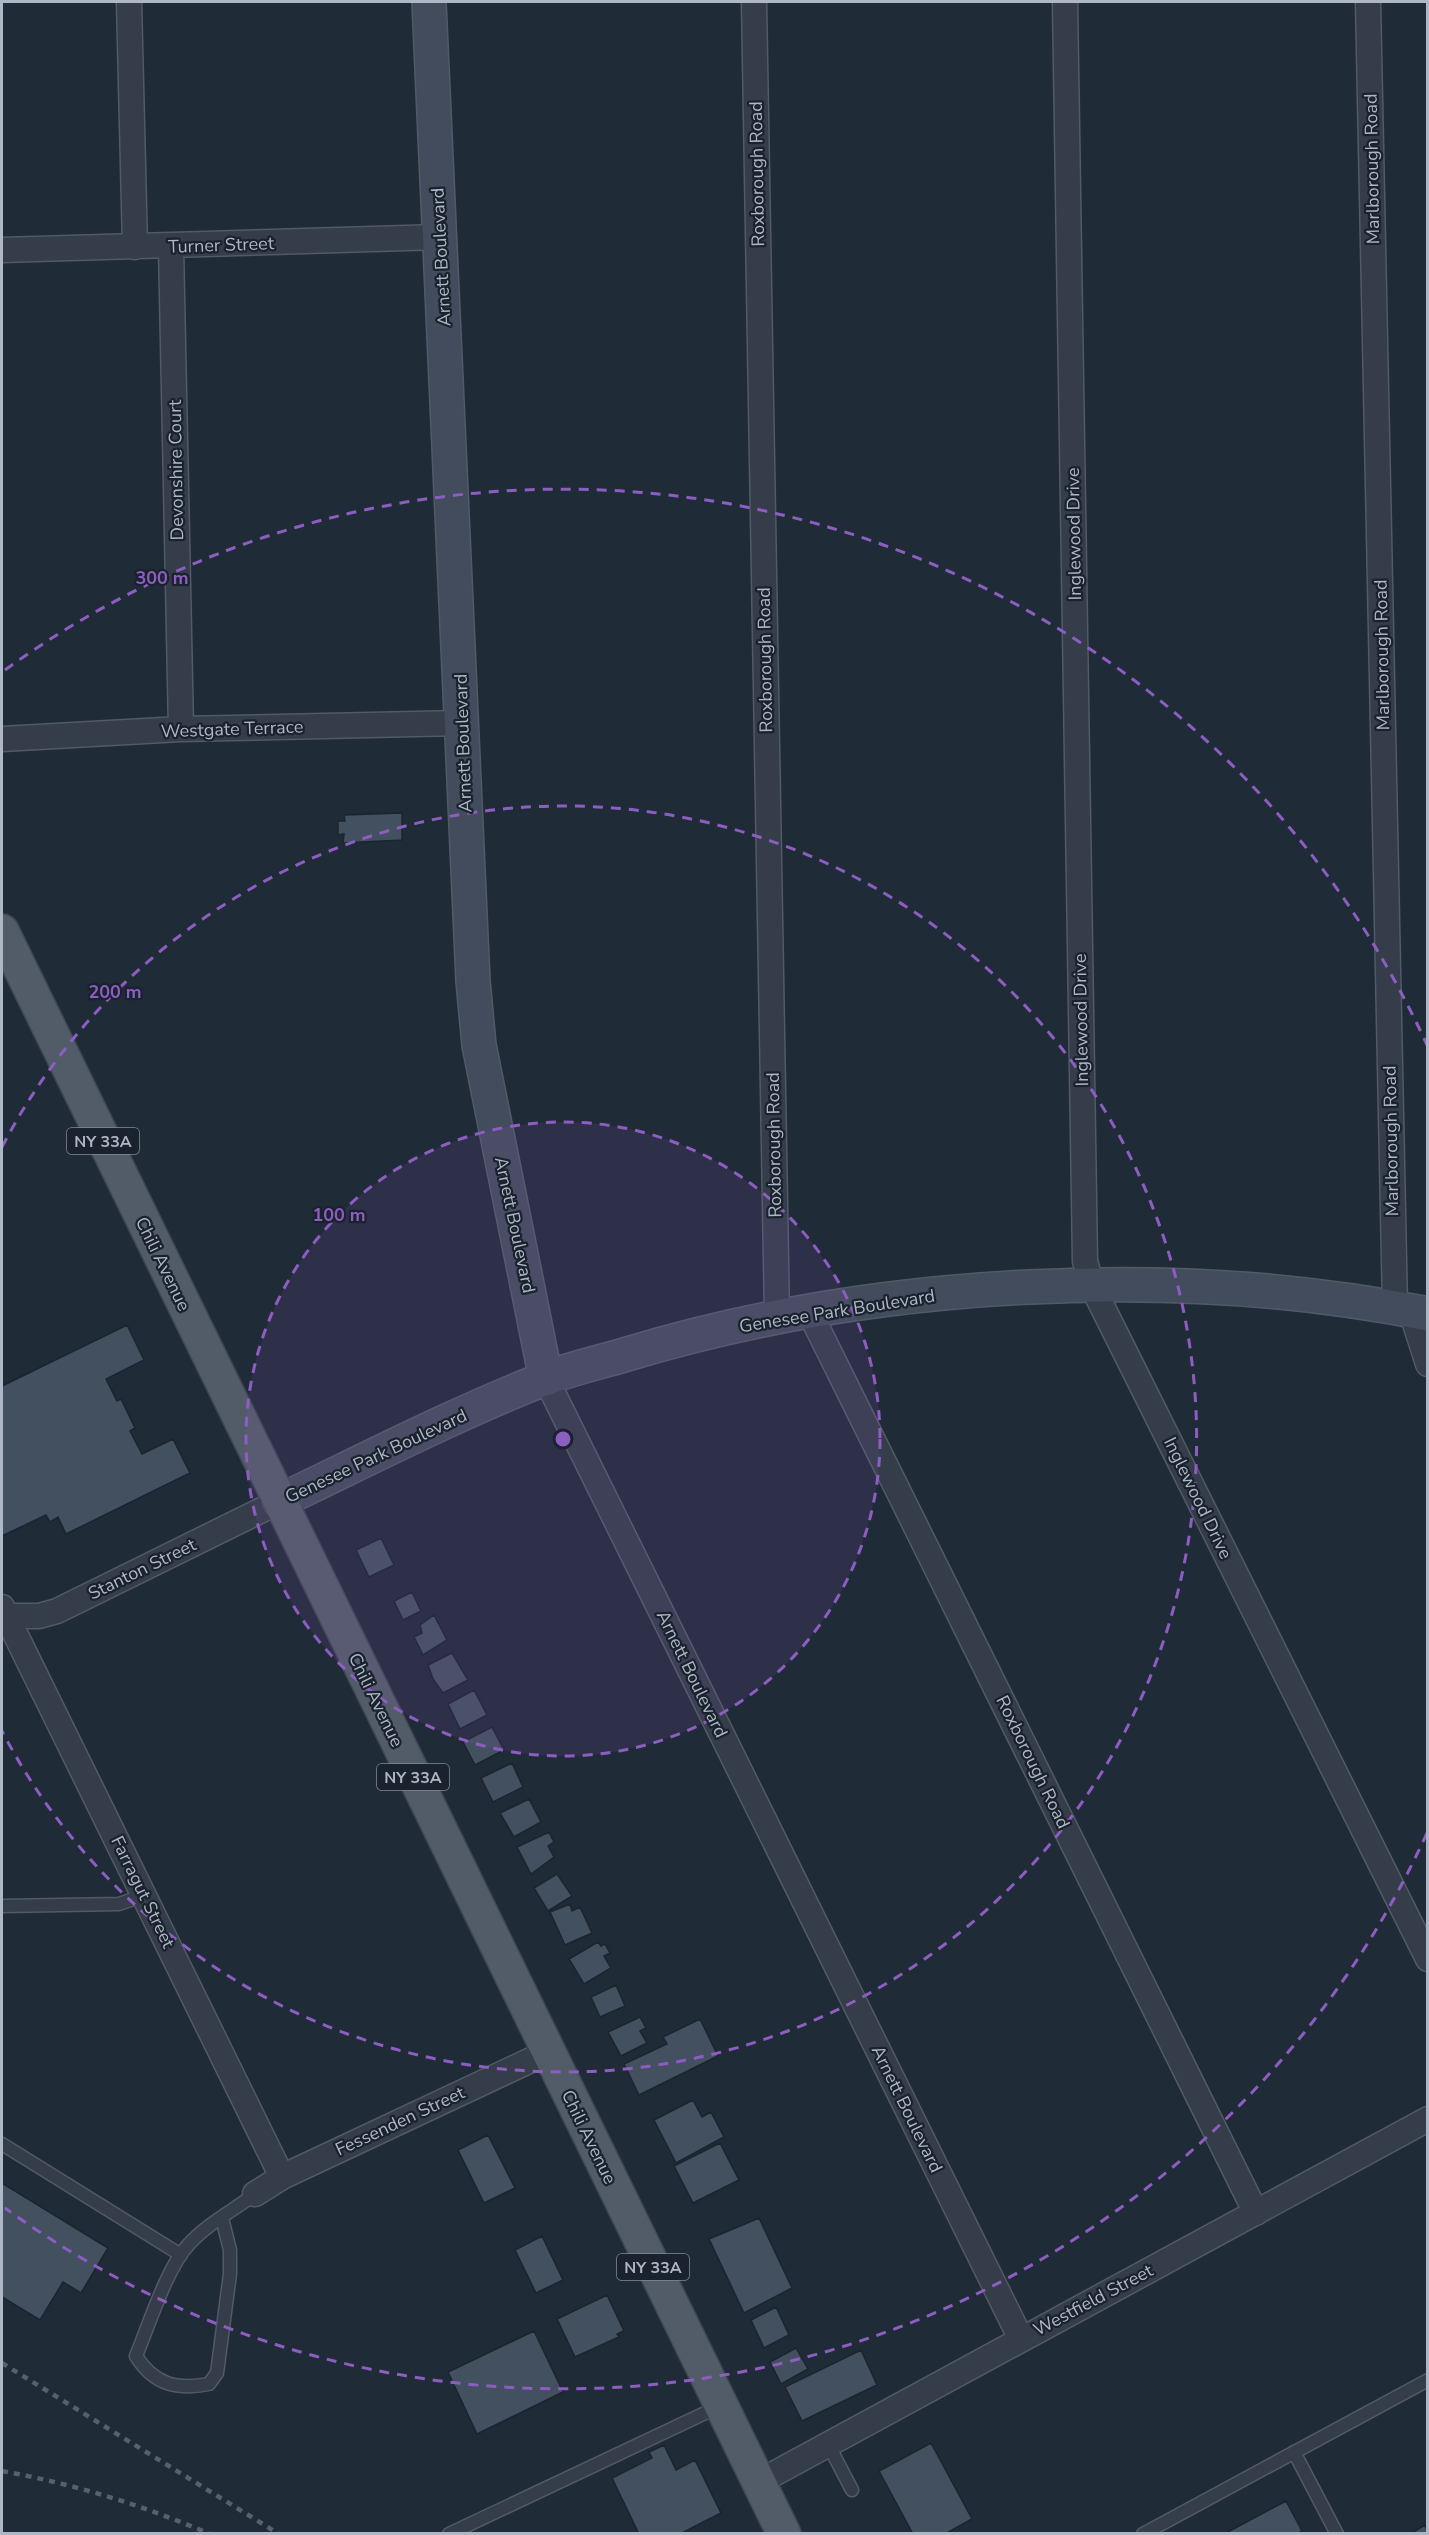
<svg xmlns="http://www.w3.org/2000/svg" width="1429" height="2535" viewBox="0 0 1429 2535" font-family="'Nunito Sans',sans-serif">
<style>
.building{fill:#435060;stroke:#1b242f;stroke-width:1.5}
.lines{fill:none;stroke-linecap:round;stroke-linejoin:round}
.lane-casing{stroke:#515a66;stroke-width:15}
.street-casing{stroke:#515a66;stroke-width:27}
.secondary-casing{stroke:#515a66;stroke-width:36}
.primary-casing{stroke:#3d4652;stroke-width:36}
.lane{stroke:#343d49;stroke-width:12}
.street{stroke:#343d49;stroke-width:24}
.secondary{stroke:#424c5c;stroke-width:33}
.primary{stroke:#525c69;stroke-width:33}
.rail{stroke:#566170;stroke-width:4.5;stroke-dasharray:6 6;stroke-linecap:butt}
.ring{fill:none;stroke:#8d5dc1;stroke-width:3;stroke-dasharray:10 8}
.labels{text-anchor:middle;stroke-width:4.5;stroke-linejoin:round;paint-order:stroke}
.shield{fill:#19222d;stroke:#818a97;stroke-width:1.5}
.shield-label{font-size:16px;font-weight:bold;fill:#aeb7c5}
.street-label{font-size:18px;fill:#aeb7c5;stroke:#19222d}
.centre{fill:#8d5dc1;stroke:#19222d;stroke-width:3}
.ring-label{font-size:18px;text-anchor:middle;font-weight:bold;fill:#8d5dc1;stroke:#19222d;stroke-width:4.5;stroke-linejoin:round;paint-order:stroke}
</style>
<rect width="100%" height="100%" fill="#202b38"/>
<path class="building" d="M402 813V840L343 843 344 834 338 835V821H345L344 815Z
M127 1325 144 1360 106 1379 117 1401 121 1399 135 1428 130 1431 142 1454 173 1439 190 1473 66 1534 58 1517 50 1522 46 1515 2 1536V1386Z
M381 1538 394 1565 369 1577 356 1550Z
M412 1592 421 1611 403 1620 394 1601Z
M434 1615 447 1640 423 1655 414 1637 422 1633 420 1625Z
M452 1653 468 1680 443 1693 433 1679 428 1665Z
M474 1690 487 1715 460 1729 448 1704Z
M492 1727 504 1750 475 1765 463 1742Z
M512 1763 523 1787 493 1802 481 1778Z
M529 1799 541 1822 514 1837 500 1813Z
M549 1832 554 1842 548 1846 554 1857 531 1874 517 1847Z
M557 1874 572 1896 548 1911 534 1888Z
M570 1904 572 1911 580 1907 592 1933 565 1945 550 1912Z
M598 1942 601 1946 605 1944 610 1953 604 1956 611 1968 584 1984 569 1959Z
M616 1985 625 2006 600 2017 591 1997Z
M640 2017 646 2028 640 2031 647 2043 621 2056 608 2032Z
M700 2019 718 2056 639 2095 624 2064 667 2044 663 2037Z
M693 2100 702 2117 711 2112 724 2137 676 2163 654 2120Z
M488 2135 515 2188 484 2203 458 2150Z
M720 2143 739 2180 693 2203 674 2166Z
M2 2183 108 2248 81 2293 63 2282 40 2320 2 2297Z
M759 2218 792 2288 744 2313 709 2239Z
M542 2236 563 2280 536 2293 515 2250Z
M607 2295 624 2331 617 2334 619 2337 575 2357 557 2319Z
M776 2307 789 2335 764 2348 751 2320Z
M534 2331 563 2392 477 2434 448 2372Z
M796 2348 808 2369 781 2384 770 2362Z
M861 2350 877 2385 802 2421 785 2387Z
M931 2443 972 2519 945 2534H913L879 2471Z
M664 2445 676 2470 695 2460 721 2513 680 2534H639L612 2478 652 2458 649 2452Z
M1286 2501 1302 2531 1296 2534H1224Z
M1425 2525 1428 2534H1410Z"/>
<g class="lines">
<g class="lane-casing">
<path id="lane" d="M2 1906 119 1904 145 1895
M2 2144 181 2255
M222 2218 230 2250V2274L217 2373 209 2384C177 2390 154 2385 136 2356 149 2325 167 2267 189 2244 207 2224 234 2210 255 2194
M828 2444 852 2490
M1294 2452 1337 2534
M449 2534 720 2406
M1143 2534 1428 2380"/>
</g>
<g class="street-casing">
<path id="street" d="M129 2 135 247
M754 2 777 1318
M1065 2 1085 1261 1092 1286 1428 1959
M1368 2 1395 1308
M171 247 181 729
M2 250 440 237
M2 739 181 729 462 723
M809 1311 1256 2213
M1411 1311 1428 1364
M546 1379 1021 2339
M2 1607 282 2177
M2 1616H39L57 1611 278 1502
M255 2194 282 2177 548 2052
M759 2482 1428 2119"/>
</g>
<g class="secondary-casing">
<path id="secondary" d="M429 2 473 981 479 1045 546 1379
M278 1502C366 1460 453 1415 544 1379 570 1369 597 1363 624 1355 870 1280 1175 1263 1428 1314"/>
</g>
<g class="primary-casing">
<path id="primary" d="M2 931 784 2534"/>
</g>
<use href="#lane" class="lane"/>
<use href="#street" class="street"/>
<use href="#secondary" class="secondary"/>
<use href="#primary" class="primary"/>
<path class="rail" d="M2 2363 279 2534
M2 2471C74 2484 142 2505 210 2534"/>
</g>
<circle cx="563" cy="1439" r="317" fill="#8d5dc1" fill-opacity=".12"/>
<g class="ring">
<circle cx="563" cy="1439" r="317"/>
<path d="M2 1147A633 633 0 1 1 2 1731"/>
<path d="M1427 1833A950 950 0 0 1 5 2208M5 670A950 950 0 0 1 1427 1045"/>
</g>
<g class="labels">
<g class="shield">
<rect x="67" y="1128" width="72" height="26" rx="4.5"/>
<rect x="377" y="1764" width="72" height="26" rx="4.5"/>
<rect x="617" y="2254" width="72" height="26" rx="4.5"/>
</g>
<g class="shield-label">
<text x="103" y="1147">NY 33A</text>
<text x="413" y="1783">NY 33A</text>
<text x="653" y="2273">NY 33A</text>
</g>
<g class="street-label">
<text transform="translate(1372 169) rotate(-91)" y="6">Marlborough Road</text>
<text transform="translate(757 174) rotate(-91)" y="6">Roxborough Road</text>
<text transform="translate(221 245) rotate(-2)" y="6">Turner Street</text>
<text transform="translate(441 257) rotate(-93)" y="6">Arnett Boulevard</text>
<text transform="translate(176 470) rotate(-91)" y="6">Devonshire Court</text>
<text transform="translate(1074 534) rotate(-91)" y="6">Inglewood Drive</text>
<text transform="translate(1382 655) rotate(-91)" y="6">Marlborough Road</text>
<text transform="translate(765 660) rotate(-91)" y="6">Roxborough Road</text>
<text transform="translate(232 729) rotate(-2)" y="6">Westgate Terrace</text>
<text transform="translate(463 743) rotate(-92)" y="6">Arnett Boulevard</text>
<text transform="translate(1081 1020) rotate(-91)" y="6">Inglewood Drive</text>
<text transform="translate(1391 1141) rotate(-91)" y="6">Marlborough Road</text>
<text transform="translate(774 1145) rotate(-91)" y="6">Roxborough Road</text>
<text transform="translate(515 1225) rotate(78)" y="6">Arnett Boulevard</text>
<text transform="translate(163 1264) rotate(64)" y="6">Chili Avenue</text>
<text transform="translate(837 1311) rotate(-9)" y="6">Genesee Park Boulevard</text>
<text transform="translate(376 1456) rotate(-25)" y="6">Genesee Park Boulevard</text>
<text transform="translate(1198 1498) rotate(64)" y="6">Inglewood Drive</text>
<text transform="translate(142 1569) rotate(-26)" y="6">Stanton Street</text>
<text transform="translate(692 1674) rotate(64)" y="6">Arnett Boulevard</text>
<text transform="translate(376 1700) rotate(64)" y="6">Chili Avenue</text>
<text transform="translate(1033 1762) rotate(64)" y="6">Roxborough Road</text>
<text transform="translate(143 1892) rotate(64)" y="6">Farragut Street</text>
<text transform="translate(907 2109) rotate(64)" y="6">Arnett Boulevard</text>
<text transform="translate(400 2121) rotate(-25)" y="6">Fessenden Street</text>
<text transform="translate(589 2137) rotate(64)" y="6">Chili Avenue</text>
<text transform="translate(1093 2300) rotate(-28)" y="6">Westfield Street</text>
</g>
</g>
<circle cx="563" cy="1439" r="9" class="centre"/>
<g class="ring-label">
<text x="162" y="584">300 m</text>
<text x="115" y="998">200 m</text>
<text x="339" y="1221">100 m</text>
</g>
<rect width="1429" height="2535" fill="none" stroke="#aeb7c5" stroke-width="6"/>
</svg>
